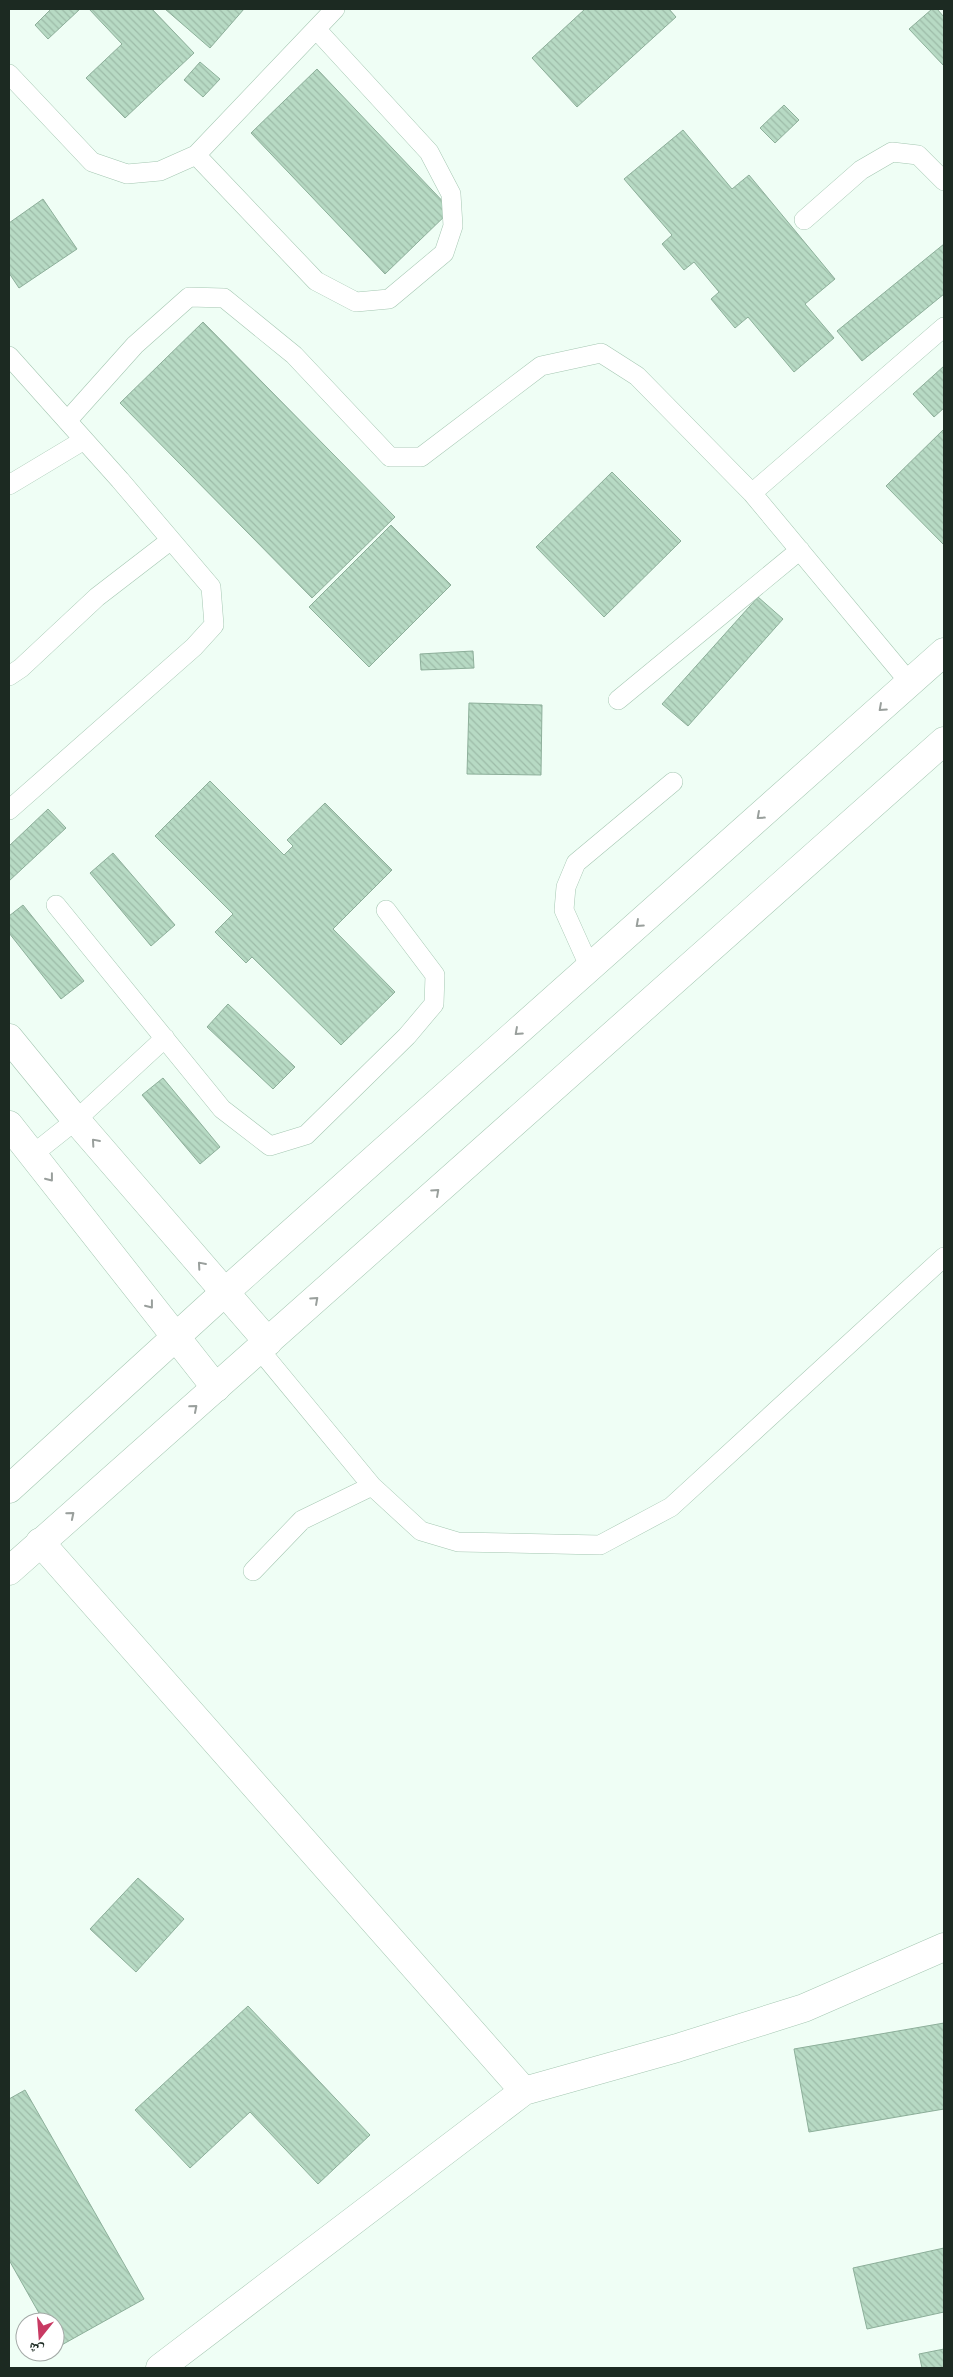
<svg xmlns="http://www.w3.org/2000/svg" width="953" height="2377" viewBox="0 0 953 2377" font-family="Helvetica,'Noto Naskh Arabic',sans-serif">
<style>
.building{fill:url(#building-back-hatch);stroke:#8daf9a}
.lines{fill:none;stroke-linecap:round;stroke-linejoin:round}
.lane-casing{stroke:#a5c7b2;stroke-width:20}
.street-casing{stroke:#a5c7b2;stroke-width:29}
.secondary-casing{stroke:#a5c7b2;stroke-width:29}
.lane{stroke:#fff;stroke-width:19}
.street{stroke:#fff;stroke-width:28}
.secondary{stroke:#fff;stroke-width:28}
.oneway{stroke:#999f9c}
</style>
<defs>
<pattern id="building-back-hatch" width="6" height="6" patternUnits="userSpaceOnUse" patternTransform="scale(1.25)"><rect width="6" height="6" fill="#b7dac4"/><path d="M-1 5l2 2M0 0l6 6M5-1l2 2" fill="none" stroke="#9dbba8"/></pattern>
</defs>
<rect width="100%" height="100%" fill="#effef5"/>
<path class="building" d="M51 9H80L48 39 35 25Z
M89 9H152L194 53 125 118 86 78 122 44Z
M165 9H244L210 48Z
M585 9H669L676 17 577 107 532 58Z
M932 9H937L944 17V66L909 29Z
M200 62 220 79 203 97 184 80Z
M317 69 451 210 385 274 251 133Z
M784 105 799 120 775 143 760 128Z
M683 130 732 189 749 175 835 279 805 304 834 338 794 372 748 317 735 328 711 299 719 292 694 262 684 270 662 244 672 235 624 179Z
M43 199 77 249 19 288 9 273V223Z
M944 244V294L862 361 837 331Z
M203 322 395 517 312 598 120 403Z
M944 366V408L934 417 913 394Z
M944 429V545L886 486Z
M612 472 681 541 604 617 536 547Z
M391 525 451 585 369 667 309 607Z
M758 597 783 619 688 726 662 704Z
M473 651 474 668 421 670 420 654Z
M469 703 542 705 541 775 467 774Z
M210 781 284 855 293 846 287 840 325 803 392 870 333 929 395 992 341 1045 252 957 246 963 215 932 233 914 155 836Z
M48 809 66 828 9 881V846Z
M113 853 175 925 151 946 90 873Z
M23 905 84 981 61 999 9 933V916Z
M228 1004 295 1067 273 1089 207 1027Z
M163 1078 220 1147 200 1164 142 1095Z
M138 1878 184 1919 136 1972 90 1929Z
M248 2006 370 2135 318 2184 250 2112 190 2168 135 2110Z
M944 2023V2109L809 2132 794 2049Z
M25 2090 144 2299 58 2347 55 2341V2322H44L9 2260V2099Z
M944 2248V2312L867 2329 853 2268Z
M944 2349V2368H922L919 2354Z"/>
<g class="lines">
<g class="lane-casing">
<path id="lane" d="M9 74 92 162 127 174 160 171 196 155 335 9
M196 155 316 281 356 302 389 299 444 253 453 226 451 194 429 152 316 29
M804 220 861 170 892 152 918 155 944 181
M9 356 120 480 211 587 214 625 194 647 9 810
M67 421 135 345 189 297 224 298 294 355 390 457H421L541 366 601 353 637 376 752 493 910 683
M9 485 84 440
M752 493 944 327
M9 676 21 668 97 597 171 540
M618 700 800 550
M56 905 222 1109 270 1146 306 1135 407 1036 434 1004 435 975 386 910
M590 968 564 910 566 887 576 863 673 782
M32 1155 76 1120 165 1038
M259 1349 372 1486 421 1531 458 1542 600 1545 671 1507 944 1257
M253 1571 302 1520 372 1486"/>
</g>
<g class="street-casing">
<path id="street" d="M9 1038 76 1120 268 1342
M9 1125 216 1388
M40 1542 524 2091 677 2048 804 2008 944 1947
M160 2368 524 2091"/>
</g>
<g class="secondary-casing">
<path id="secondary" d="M9 1489 225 1292 944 652
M9 1571 944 741"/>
</g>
<use href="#lane" class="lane"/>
<use href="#street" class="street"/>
<use href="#secondary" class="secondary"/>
</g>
<defs><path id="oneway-chevron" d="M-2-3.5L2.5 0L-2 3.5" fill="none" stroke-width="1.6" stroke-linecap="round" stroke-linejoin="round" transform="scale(1.25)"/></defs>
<g class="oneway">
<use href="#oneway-chevron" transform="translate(882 708) rotate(138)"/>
<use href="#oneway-chevron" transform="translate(760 816) rotate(138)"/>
<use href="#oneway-chevron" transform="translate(639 924) rotate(138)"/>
<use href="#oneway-chevron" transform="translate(518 1032) rotate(138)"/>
<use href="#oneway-chevron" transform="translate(95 1142) rotate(-131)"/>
<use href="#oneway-chevron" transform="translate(50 1178) rotate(52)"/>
<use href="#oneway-chevron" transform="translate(436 1192) rotate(-42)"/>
<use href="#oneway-chevron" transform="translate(201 1265) rotate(-131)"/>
<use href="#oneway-chevron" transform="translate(315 1300) rotate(-42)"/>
<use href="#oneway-chevron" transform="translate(150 1305) rotate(52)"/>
<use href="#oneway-chevron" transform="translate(194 1408) rotate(-41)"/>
<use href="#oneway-chevron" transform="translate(71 1515) rotate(-40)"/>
</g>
<rect width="953" height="2377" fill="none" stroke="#1c2a22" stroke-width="20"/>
<g transform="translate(40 2337) rotate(197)"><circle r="24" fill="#ffffff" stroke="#a4aaa7"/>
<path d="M0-4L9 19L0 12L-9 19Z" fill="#c83a63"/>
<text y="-8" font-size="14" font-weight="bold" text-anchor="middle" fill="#1c2a22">ش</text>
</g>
</svg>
